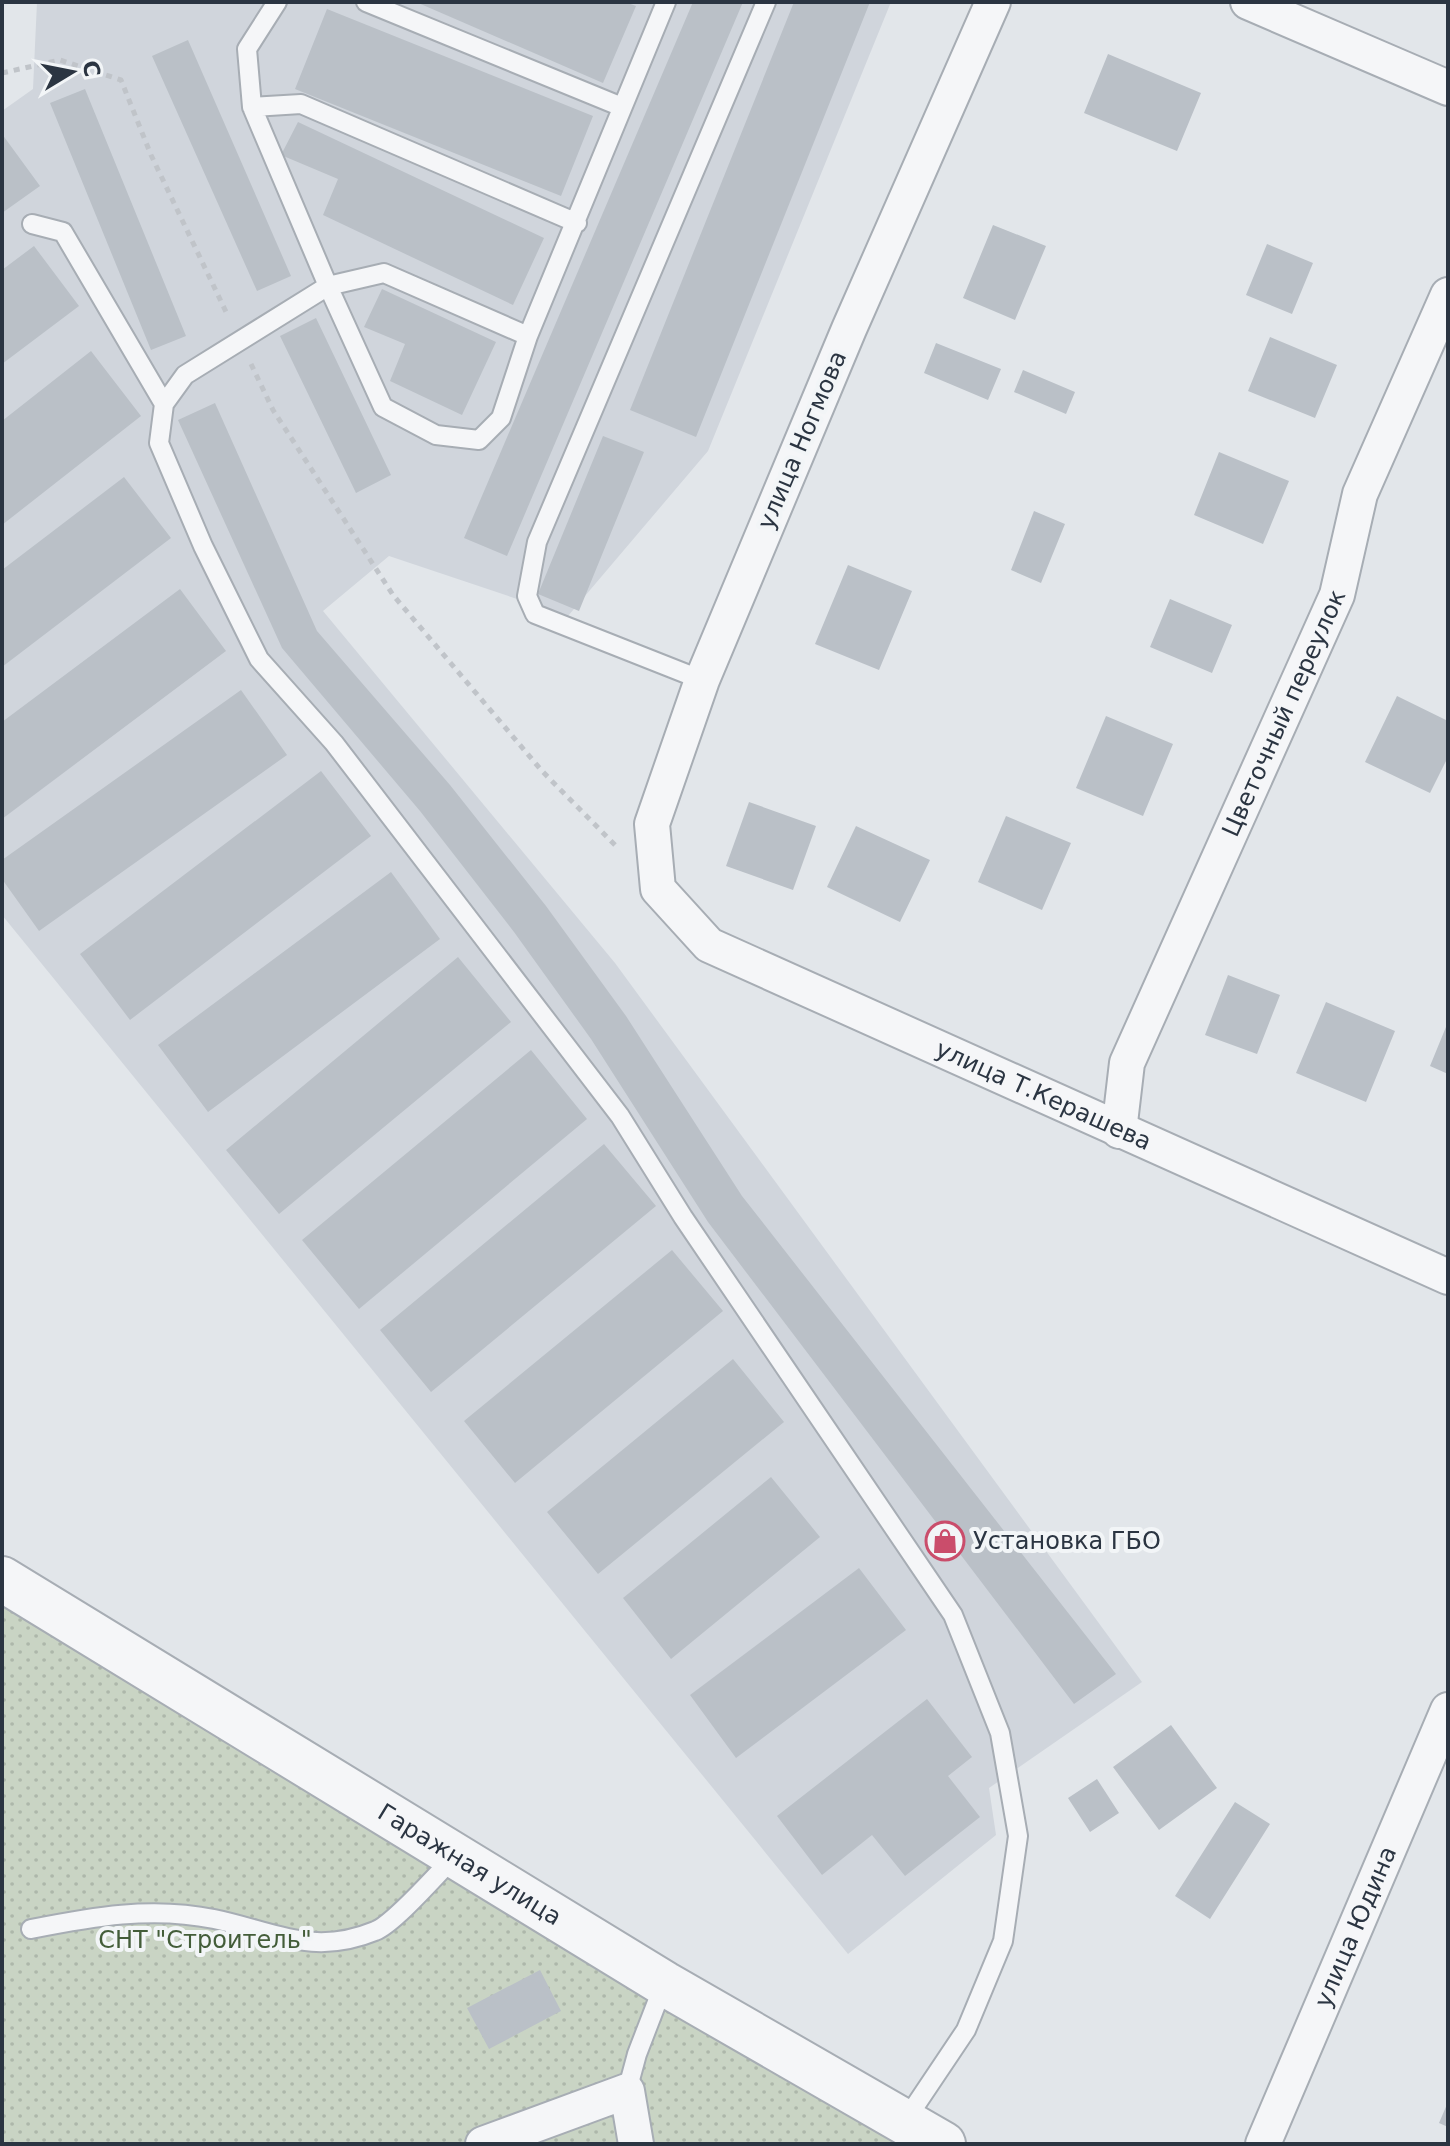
<svg xmlns="http://www.w3.org/2000/svg" width="1450" height="2146" viewBox="0 0 1450 2146" font-family="'DejaVu Sans',sans-serif">
<style>
.built{fill:#d0d5dc}
.garden{fill:url(#garden-dots)}
.building{fill:#bac0c7}
.lines{fill:none;stroke-linecap:round;stroke-linejoin:round}
.service-casing{stroke:#a7adb4;stroke-width:22}
.minor-casing{stroke:#a7adb4;stroke-width:38}
.tertiary-casing{stroke:#a7adb4;stroke-width:48}
.path{stroke:#c0c4c9;stroke-width:5;stroke-dasharray:6 6;stroke-linecap:butt}
.service{stroke:#f5f6f8;stroke-width:18}
.minor{stroke:#f5f6f8;stroke-width:34}
.tertiary{stroke:#f5f6f8;stroke-width:44}
.labels{text-anchor:middle;stroke-width:8;stroke-linejoin:round;paint-order:stroke}
.street-label{font-size:24px;fill:#2b3542;stroke:#f2f5f7}
.poi-label{font-size:24px;fill:#2b3542;stroke:#f2f5f7;text-anchor:start}
.park-label{font-size:24px;fill:#435d39;stroke:#f2f5f7}
</style>
<defs>
<pattern id="garden-dots" width="8" height="8" patternUnits="userSpaceOnUse" patternTransform="scale(2)"><rect width="8" height="8" fill="#c9d4c4"/><path d="M2 2h.1M6 6h.1" fill="none" stroke="#adb7aa" stroke-width="1.8" stroke-linecap="round"/></pattern>
</defs>
<rect width="100%" height="100%" fill="#e2e6ea"/>
<path class="built" d="M37 2H891L708 451 568 616 389 556 323 611 615 963 1142 1682 989 1788 996 1835 848 1954 2 915V111L33 89Z"/>
<path class="garden" d="M2 1579 943 2144H2Z"/>
<path class="building" d="M416 2H625L636 6 603 83Z
M693 2H743L507 556 464 538Z
M794 2H870L696 437 630 410Z
M327 9 593 116 561 196 295 89Z
M188 40 291 276 257 291 152 56Z
M1108 54 1201 93 1177 151 1084 113Z
M85 89 186 336 151 350 50 103Z
M298 122 544 238 513 305 323 215 338 179 281 155Z
M2 134 40 186 2 213Z
M993 225 1046 246 1015 320 963 298Z
M1267 244 1313 263 1292 314 1246 295Z
M34 246 79 306 2 364V270Z
M382 289 496 342 462 415 390 381 405 344 364 327Z
M316 318 391 475 356 493 280 336Z
M1270 337 1337 365 1315 418 1248 391Z
M936 343 1001 369 988 400 924 373Z
M91 351 141 416 2 525V421Z
M1023 370 1075 392 1066 414 1014 392Z
M215 403 317 631 450 785 546 906 626 1016 742 1196 1116 1674 1074 1704 708 1222 591 1039 514 932 420 811 282 648 178 420Z
M603 436 644 452 579 611 538 594Z
M1219 452 1289 481 1263 544 1194 515Z
M124 477 171 538 2 667V570Z
M1034 511 1065 524 1041 583 1011 570Z
M848 565 912 591 879 670 815 644Z
M180 589 226 651 2 819V722Z
M1170 599 1232 625 1212 673 1150 647Z
M241 690 287 755 39 931 2 879V860Z
M1397 696 1448 721V757L1430 793 1365 762Z
M1106 716 1173 744 1143 816 1076 788Z
M321 771 371 836 130 1020 80 954Z
M749 802 816 826 793 890 726 866Z
M1006 816 1071 843 1042 910 978 882Z
M856 826 930 860 900 922 827 887Z
M391 872 440 939 208 1112 158 1045Z
M458 957 511 1022 279 1214 226 1150Z
M1228 975 1280 995 1257 1054 1205 1035Z
M1326 1002 1395 1031 1366 1102 1296 1073Z
M1448 1022V1074L1430 1066Z
M531 1050 587 1119 359 1309 302 1240Z
M604 1144 656 1206 431 1392 380 1330Z
M672 1250 723 1311 515 1483 464 1421Z
M733 1359 784 1422 598 1574 547 1512Z
M771 1477 820 1537 671 1659 623 1598Z
M859 1568 906 1630 736 1758 690 1695Z
M927 1699 972 1757 948 1776 980 1817 905 1876 872 1835 822 1875 777 1816Z
M1171 1725 1217 1788 1159 1830 1113 1767Z
M1097 1779 1119 1813 1090 1832 1068 1798Z
M1235 1802 1270 1824 1210 1919 1175 1896Z
M540 1970 561 2011 489 2049 467 2008Z
M1448 2102V2127L1439 2123Z"/>
<g class="lines">
<g class="service-casing">
<path id="service" d="M277 2 247 49 252 107 328 286 185 375 164 404 159 443 203 546 259 659 334 743 620 1116 683 1217 953 1615 1000 1733 1018 1836 1003 1941 966 2030 905 2121
M366 2 622 107
M252 107 301 104 577 223
M32 224 63 232 164 404
M528 336 384 273 328 286 383 407 436 435 479 440 501 418 528 336 666 2
M702 680 535 614 527 596 537 542 766 2
M31 1929C92 1917 151 1906 214 1919 273 1931 312 1957 375 1931 394 1924 438 1873 455 1856
M627 2091 637 2054 664 1984"/>
</g>
<g class="minor-casing">
<g id="minor">
<path id="s1" d="M993 2 849 329 702 680 652 824 658 889 709 945 1448 1277"/>
<path d="M1248 2 1448 88"/>
<path id="s2" d="M1119 1131 1127 1063 1337 595 1360 494 1448 295"/>
<path d="M483 2144 627 2091 636 2144"/>
<path id="s3" d="M1263 2144 1448 1710"/>
</g>
</g>
<g class="tertiary-casing">
<g id="tertiary">
<path id="s4" d="M2 1579 665 1984 943 2144"/>
</g>
</g>
<path class="path" d="M2 73 60 60 121 80 151 155 228 316
M251 364 273 410 393 595 542 771 618 848"/>
<use href="#service" class="service"/>
<use href="#minor" class="minor"/>
<use href="#tertiary" class="tertiary"/>
</g>
<defs>
<g id="shop-ring" transform="scale(2)"><circle r="9.5" fill="#f2f5f7" stroke="#ca4d6b" stroke-width="1.5"/><path d="M-5-2.5h2.3a2.7 3.5 0 0 1 5.4 0H5L5.5 6h-11ZM-1.5-2.5h3a1.5 2.3 0 0 0-3 0Z" fill="#ca4d6b"/></g>
</defs>
<g fill-rule="evenodd">
<use href="#shop-ring" x="945" y="1541"/>
</g>
<g class="labels">
<g class="street-label">
<text transform="translate(802 440) rotate(-67)" y="8">улица Ногмова</text>
<text dy="8" stroke="none"><textPath href="#s2" startOffset="452">Цветочный переулок</textPath></text>
<text dy="8" stroke="none"><textPath href="#s1" startOffset="1398">улица Т.Керашева</textPath></text>
<text dy="8" stroke="none"><textPath href="#s4" startOffset="548">Гаражная улица</textPath></text>
<text dy="8" stroke="none"><textPath href="#s3" startOffset="236">улица Юдина</textPath></text>
</g>
<g class="poi-label">
<text x="973" y="1549">Установка ГБО</text>
</g>
<g class="park-label">
<text x="205" y="1948">СНТ "Строитель"</text>
</g>
</g>
<rect width="1450" height="2146" fill="none" stroke="#2b3542" stroke-width="8"/>
<g transform="translate(72 72) rotate(80)" stroke="#f2f5f7" stroke-width="6" paint-order="stroke">
<path d="M0-6L14 30L0 20L-14 30Z" fill="#2b3542"/>
<text y="-12" font-size="22" font-weight="bold" text-anchor="middle" fill="#2b3542">С</text>
</g>
</svg>
